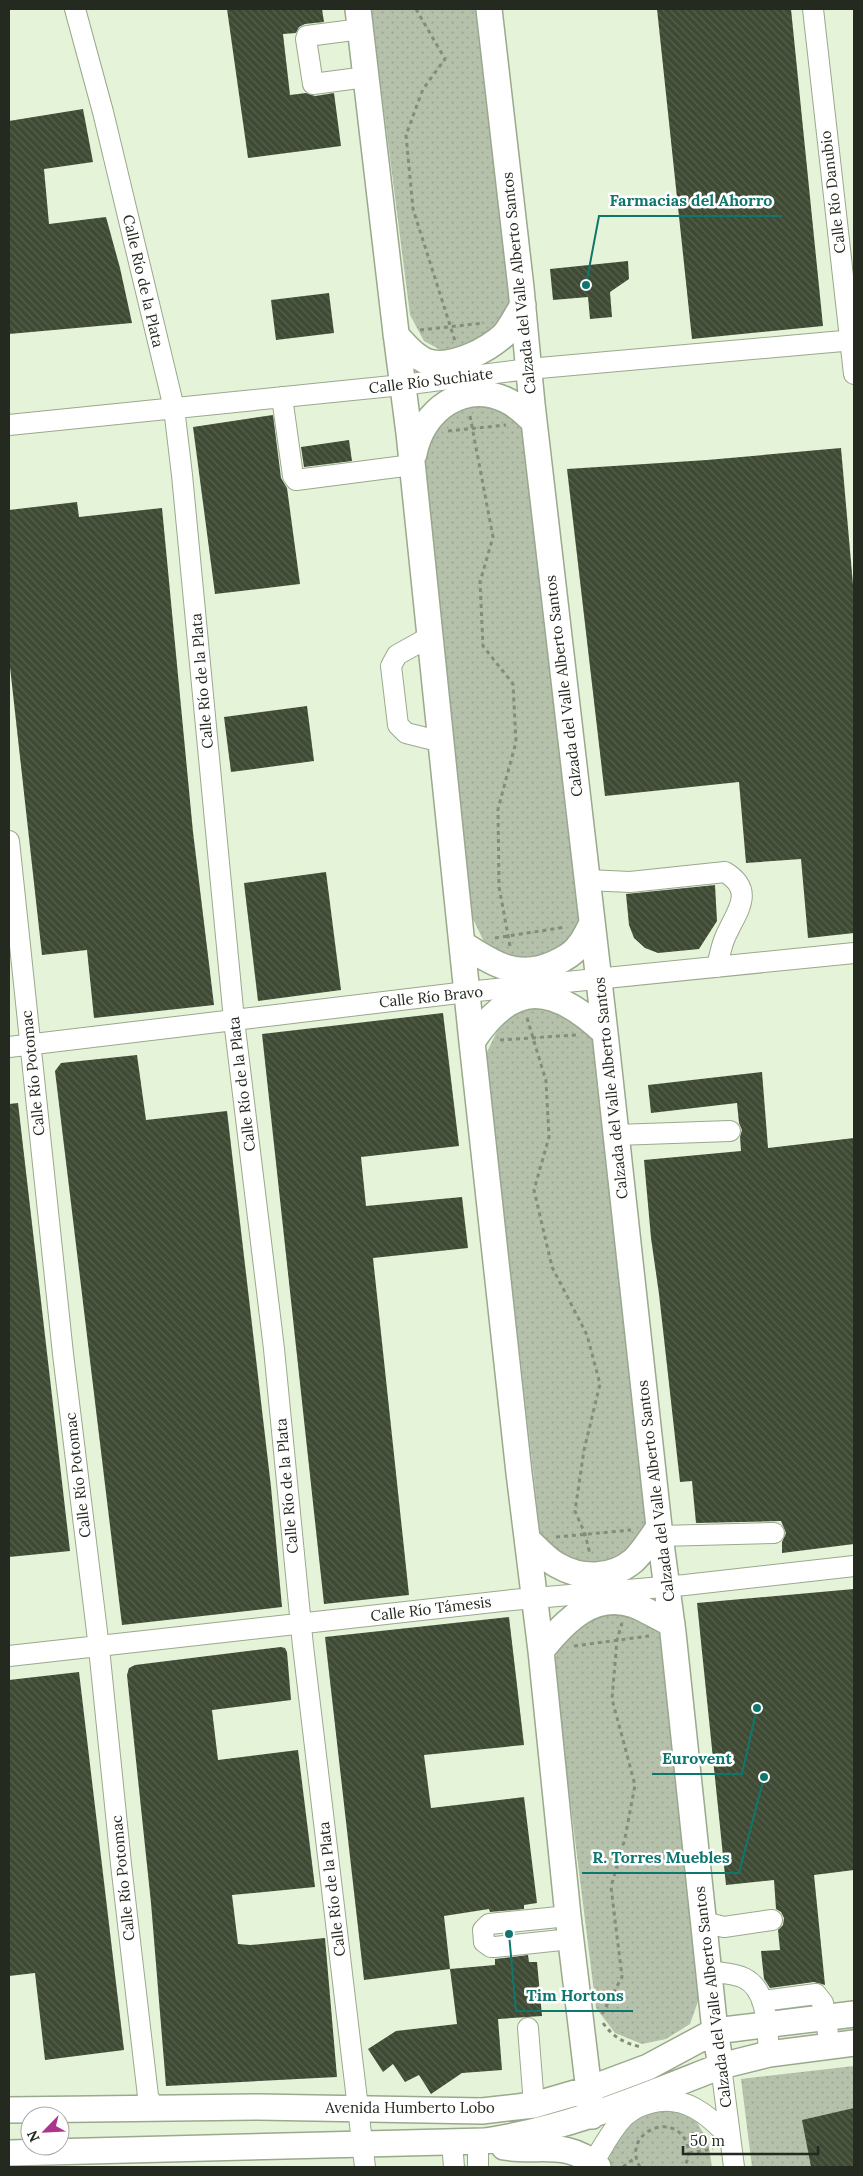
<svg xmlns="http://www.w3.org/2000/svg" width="863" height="2176" viewBox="0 0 863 2176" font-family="Lora,serif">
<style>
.grass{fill:url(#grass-dots)}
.building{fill:url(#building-back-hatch)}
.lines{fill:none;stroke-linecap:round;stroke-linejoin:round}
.minor-casing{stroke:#9aa88d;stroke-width:22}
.major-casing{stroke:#9aa88d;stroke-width:28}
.path{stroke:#838d7a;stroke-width:3;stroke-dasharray:4 4;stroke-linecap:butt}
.minor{stroke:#fff;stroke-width:20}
.major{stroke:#fff;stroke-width:25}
.labels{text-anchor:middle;stroke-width:5;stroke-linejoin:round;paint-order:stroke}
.street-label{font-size:15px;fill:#242a1f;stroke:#fff}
.leader{fill:none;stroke:#0f766e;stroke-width:2}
.callout-dot{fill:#0f766e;stroke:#fff;stroke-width:2}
.callout-label{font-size:16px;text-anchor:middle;font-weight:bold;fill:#0f766e;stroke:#fff;stroke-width:5;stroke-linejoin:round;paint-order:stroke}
</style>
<defs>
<pattern id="grass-dots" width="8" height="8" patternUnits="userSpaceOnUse" patternTransform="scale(1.25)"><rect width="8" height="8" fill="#b6c1ac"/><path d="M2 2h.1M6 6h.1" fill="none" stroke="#9ca694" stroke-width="1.8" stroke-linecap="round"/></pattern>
<pattern id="building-back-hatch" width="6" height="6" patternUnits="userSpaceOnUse" patternTransform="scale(1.25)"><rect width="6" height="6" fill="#3e4a33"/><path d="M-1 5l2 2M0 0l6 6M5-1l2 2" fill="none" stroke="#57614e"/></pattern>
</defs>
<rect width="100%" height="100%" fill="#e5f4d8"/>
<path class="grass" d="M371 9H481L516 304 500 331 446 353 424 341 410 315Z
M465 397 520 413 533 444 584 920 570 946 514 966 487 948 472 917 422 446Z
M556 1006 599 1040 651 1516 636 1546 611 1564 585 1567 558 1556 540 1532 486 1054 500 1025 525 1009Z
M633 1609 659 1624 668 1658 701 1993 690 2024 666 2039 642 2044 615 2033 596 2008 553 1664 565 1630 593 1610Z
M854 2066V2167H752L741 2079Z
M674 2110 696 2121 708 2141 712 2167H609L608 2162 618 2132 639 2114Z"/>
<path class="building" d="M227 9H322L324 22 305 24 299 27 296 33 283 34 290 95 306 93 315 96 334 93 341 146 248 158Z
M657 9H791L823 326 692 339Z
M83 109 93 162 44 169 49 224 106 217 120 268 132 323 9 334V121Z
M628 261 629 279 610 292 612 317 590 319 588 297 553 300 550 269Z
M329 293 334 333 276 340 271 300Z
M273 415 281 478 287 488 300 584 215 594 193 427Z
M349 440 352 461 304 467 301 447Z
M841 448 854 596V933L808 938 801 859 746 863 739 782 605 796 567 469 707 460Z
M77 502 79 517 162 508 193 832 214 1005 94 1018 87 950 42 955 9 658V510Z
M307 706 314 761 231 772 224 717Z
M326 872 341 990 258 1001 244 883Z
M715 885 717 921 699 949 658 953 645 948 634 938 629 925 626 894Z
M443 1013 459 1146 361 1157 366 1206 462 1197 468 1248 373 1258 409 1595 324 1604 262 1034Z
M137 1055 146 1120 227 1111 271 1487 282 1607 122 1625 55 1071 61 1063Z
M762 1072 768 1148 854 1138V1544L782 1553V1542L786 1533 781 1521 696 1523 692 1481 680 1482 659 1294 651 1238 644 1160 741 1151 740 1137 742 1130 739 1123 737 1103 651 1113 648 1085Z
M18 1103 70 1551 9 1557V1104Z
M854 1589V1870L814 1875 825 1985 814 1982 770 1988 764 1979 761 1951 780 1950 778 1930 783 1925 784 1918 781 1912 776 1909 774 1880 726 1885 697 1603Z
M509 1617 524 1745 424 1755 431 1808 524 1797 537 1903 524 1905V1909L490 1912 489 1909 444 1916 450 1969 364 1980 325 1637Z
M281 1647 285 1648 287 1652 291 1700 212 1710 218 1760 298 1750 315 1887 232 1895 238 1944 250 1945 325 1938 337 2077 166 2086 151 1903 127 1675 129 1668 135 1665Z
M79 1672 124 2050 45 2060 35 1973 9 1976V1680Z
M528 1955 529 1962H537L542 2016 498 2019 502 2070 462 2073 431 2094 419 2075 405 2082 393 2064 383 2072 368 2049 396 2031 457 2024 450 1969 495 1965V1959Z
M854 2108V2167H811L802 2120Z"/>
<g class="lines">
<g class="minor-casing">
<path id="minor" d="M75 9 103 112 174 408 182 475 234 1020 274 1349 303 1646 365 2167
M813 9 854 374
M361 29 307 36 306 39 313 84 366 77
M282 397 293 476 296 480 412 465
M9 425 402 385 528 369 854 340
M431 636 397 655 391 666 398 725 406 733 442 742
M9 841 63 1354 99 1648 121 1864 148 2096 154 2108
M587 880 630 882 725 872C758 892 734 914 724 940 721 948 719 958 717 967
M9 1047 467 992 854 953
M616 1135 730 1131
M660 1536 774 1533
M9 1656 512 1600 685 1585 854 1566
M568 1916 489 1924 483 1930 484 1942 491 1947H495L571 1939
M704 1922 724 1927 772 1920
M709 1971C720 1973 734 1973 744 1978 769 1990 767 2031 769 2054
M762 2001 816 1994 823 2003 830 2046
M528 2028 534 2105
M721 2066 734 2167
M478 2142V2167
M452 2143 454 2167
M597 2156C606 2142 614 2126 626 2115 632 2110 642 2105 650 2103 684 2094 708 2114 730 2138"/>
</g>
<g class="major-casing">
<path id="major" d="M358 9 396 333 409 433 472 1042 519 1473 541 1651 568 1916 592 2116
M489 9 521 288 532 404 605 1033 660 1536 673 1633 715 2031 721 2066
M396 335C406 346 418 361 433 363 457 366 487 350 504 335 511 327 517 314 523 305
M414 454C422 410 464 380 506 400 517 405 526 414 534 422
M463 944C492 963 517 980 553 964 562 960 572 955 578 947 584 940 588 931 592 923
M472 1042C513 979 553 984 605 1033
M528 1540C537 1548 546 1559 557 1565 581 1579 611 1579 633 1561 643 1552 651 1538 659 1527
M541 1651C564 1622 593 1591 634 1605 647 1610 659 1618 672 1624
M9 2110 258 2107 482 2111 534 2105 589 2089 648 2067 715 2031 854 2014
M504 2147C541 2153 567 2139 598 2167
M9 2153 485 2141C568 2129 644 2096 721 2066L769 2054 854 2043"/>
</g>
<path class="path" d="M416 9 445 59 423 89 406 135 413 209 455 341
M420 330 484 323
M470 416 493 537 480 582 483 646 513 684 516 742 498 809 499 887 510 946
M448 431 506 425
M495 938 566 927
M527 1018 546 1081 549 1137 534 1190 552 1267 587 1335 600 1384 584 1450 575 1511 585 1534 590 1554
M500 1040 576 1035
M556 1537 631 1530
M574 1646 649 1636
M602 2014 622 1977 611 1887 625 1838 635 1785 612 1699 617 1640 622 1623
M603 2023C613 2037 624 2043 641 2047
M689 2153 713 2149
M623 2167 636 2157
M640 2167C621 2135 670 2110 686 2141 690 2150 689 2159 684 2167"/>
<use href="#minor" class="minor"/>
<use href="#major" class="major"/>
</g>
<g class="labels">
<g class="street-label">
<text transform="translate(833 192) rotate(-97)" y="5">Calle Río Danubio</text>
<text transform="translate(143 281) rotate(77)" y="5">Calle Río de la Plata</text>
<text transform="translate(519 283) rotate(-96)" y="5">Calzada del Valle Alberto Santos</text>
<text transform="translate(431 381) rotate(-7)" y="5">Calle Río Suchiate</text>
<text transform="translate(202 681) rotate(-95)" y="5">Calle Río de la Plata</text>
<text transform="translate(564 686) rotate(-97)" y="5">Calzada del Valle Alberto Santos</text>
<text transform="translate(431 997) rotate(-6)" y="5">Calle Río Bravo</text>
<text transform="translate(33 1073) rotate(-96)" y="5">Calle Río Potomac</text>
<text transform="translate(242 1084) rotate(-97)" y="5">Calle Río de la Plata</text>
<text transform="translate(611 1088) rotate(-96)" y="5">Calzada del Valle Alberto Santos</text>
<text transform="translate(78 1475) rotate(-97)" y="5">Calle Río Potomac</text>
<text transform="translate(287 1486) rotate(-95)" y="5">Calle Río de la Plata</text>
<text transform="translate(656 1491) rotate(-97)" y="5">Calzada del Valle Alberto Santos</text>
<text transform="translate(431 1609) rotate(-7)" y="5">Calle Río Támesis</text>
<text transform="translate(123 1878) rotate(-96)" y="5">Calle Río Potomac</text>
<text transform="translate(332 1889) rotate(-97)" y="5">Calle Río de la Plata</text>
<text transform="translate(713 1997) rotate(-97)" y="5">Calzada del Valle Alberto Santos</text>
<text x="410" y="2113">Avenida Humberto Lobo</text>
</g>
</g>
<path class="leader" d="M586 285L599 216H782M757 1708L742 1774H652M764 1777L739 1873H582M509 1934L516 2011H633"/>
<g class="callout-dot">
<circle cx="586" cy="285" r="5"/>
<circle cx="757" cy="1708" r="5"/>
<circle cx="764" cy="1777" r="5"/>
<circle cx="509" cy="1934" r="5"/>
</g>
<g class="callout-label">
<text x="691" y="206">Farmacias del Ahorro</text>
<text x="697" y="1764">Eurovent</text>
<text x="661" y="1863">R. Torres Muebles</text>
<text x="575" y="2001">Tim Hortons</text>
</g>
<rect width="863" height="2176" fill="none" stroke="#242a1f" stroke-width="20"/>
<g transform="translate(45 2131) rotate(246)"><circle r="24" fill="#ffffff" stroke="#a7aaa5"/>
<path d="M0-4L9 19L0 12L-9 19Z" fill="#ac368d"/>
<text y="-8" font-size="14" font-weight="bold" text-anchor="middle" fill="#242a1f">N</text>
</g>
<path d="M683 2146v8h135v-8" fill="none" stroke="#242a1f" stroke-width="2.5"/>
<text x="690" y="2146" font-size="15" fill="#242a1f" stroke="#ffffff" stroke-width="4" paint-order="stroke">50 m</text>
</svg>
